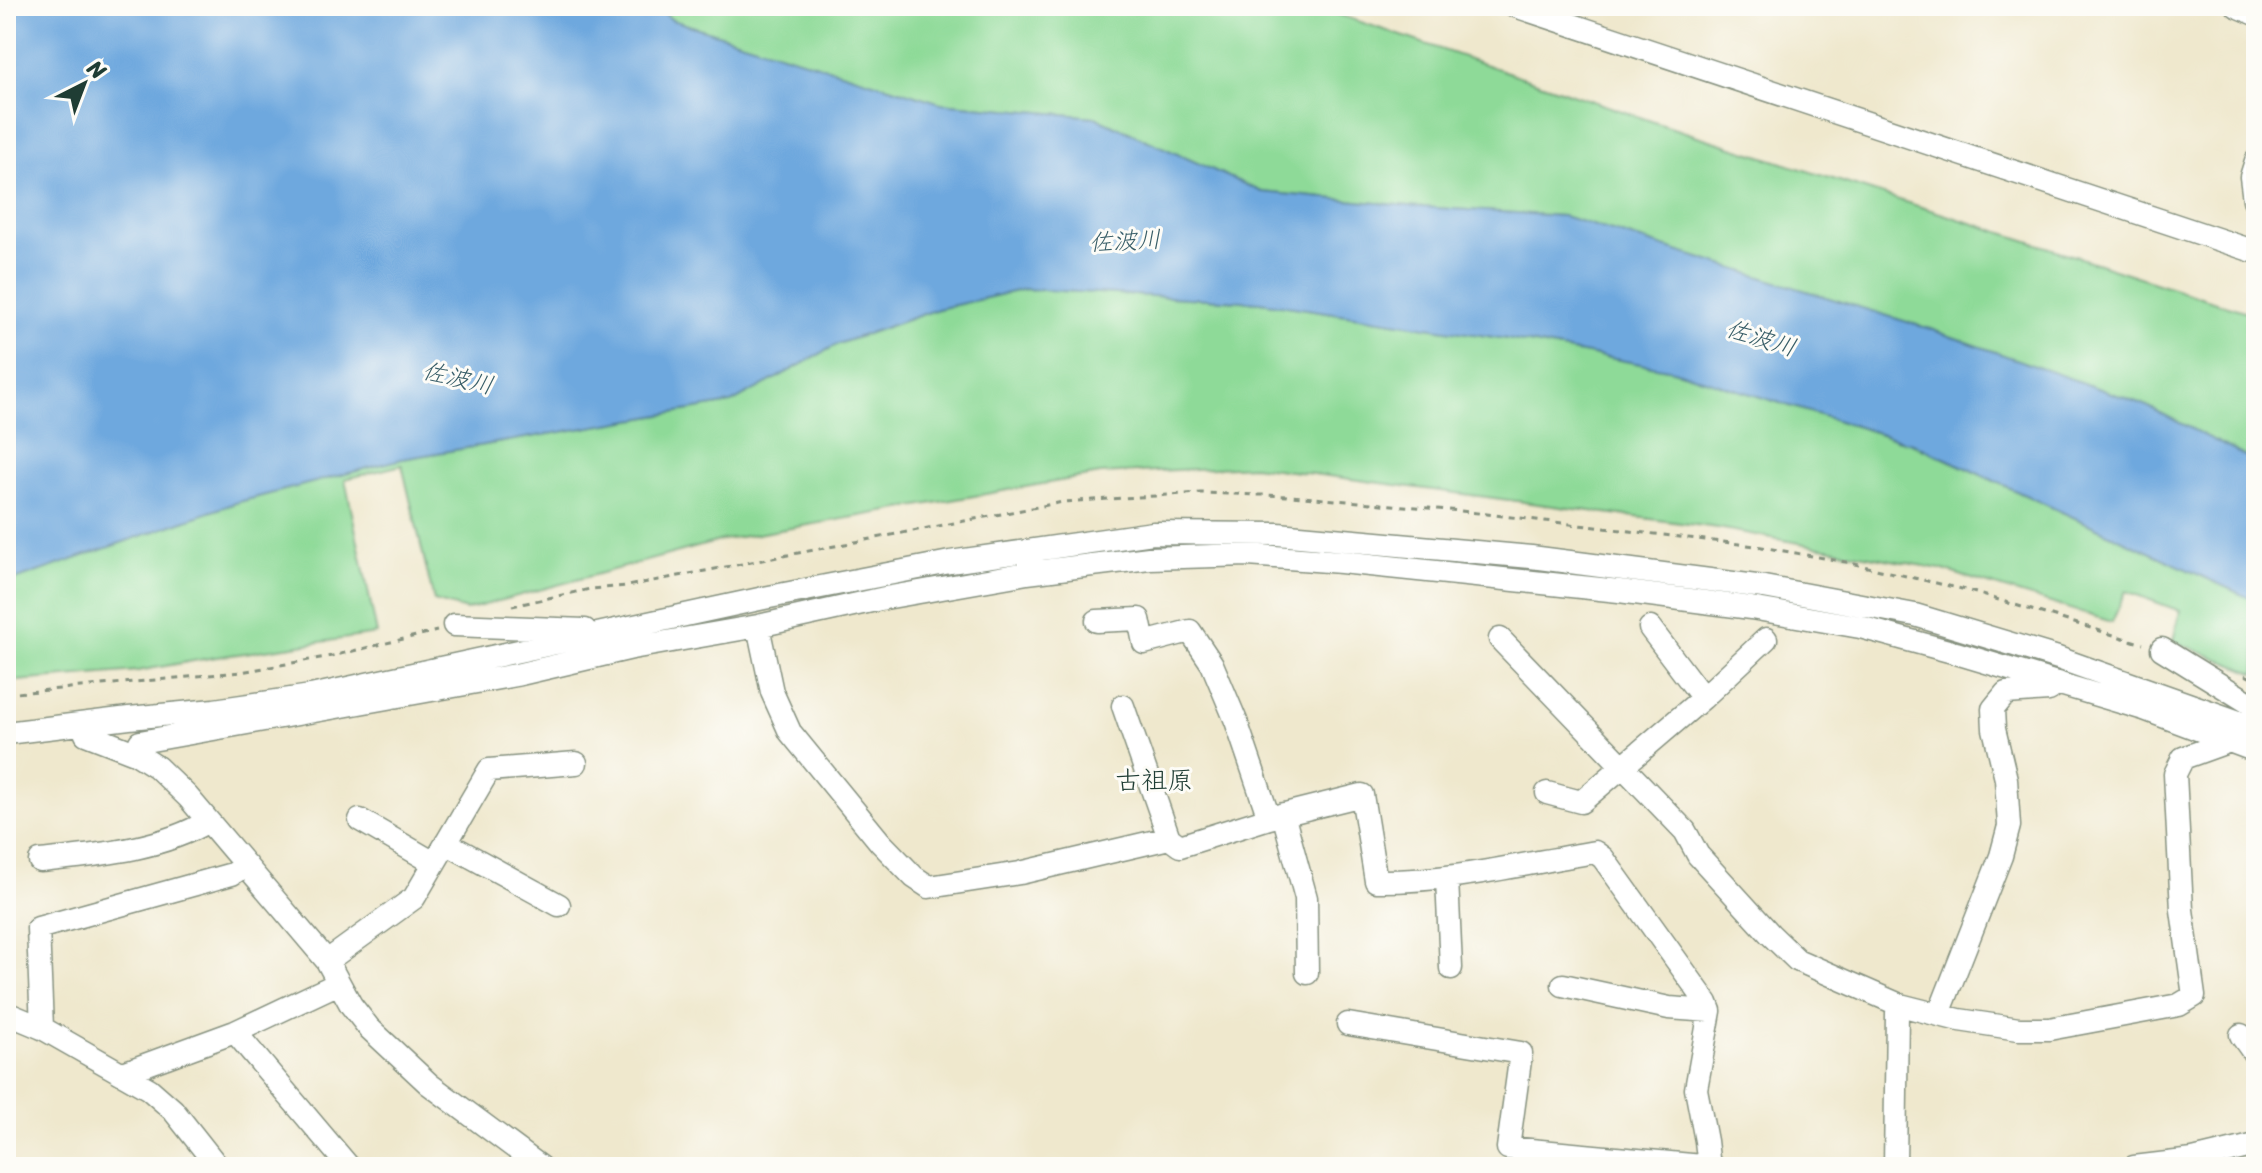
<svg xmlns="http://www.w3.org/2000/svg" width="2262" height="1173" viewBox="0 0 2262 1173" font-family="Sriracha,'Klee One',sans-serif">
<style>
.green{fill:#8eda98;stroke:#568c66;stroke-width:2}
.water{fill:#6ea8de;stroke:#467289;stroke-width:2}
.lines{fill:none;stroke-linecap:round;stroke-linejoin:round}
.minor-casing{stroke:#879280;stroke-width:25}
.path{stroke:#879280;stroke-width:3;stroke-dasharray:6 6;stroke-linecap:butt}
.minor{stroke:#fff;stroke-width:22}
.labels{text-anchor:middle;stroke-width:6;stroke-linejoin:round;paint-order:stroke}
.water-label{font-size:24px;font-style:italic;fill:#375d67;stroke:#fdfcf7}
.quarter-label{font-size:26px;fill:#1f3d34;stroke:#fdfcf7}
</style>
<rect width="100%" height="100%" fill="#fdfcf7"/>
<filter id="ink" filterUnits="userSpaceOnUse"><feTurbulence type="fractalNoise" baseFrequency=".0125" numOctaves="2"/><feDisplacementMap in="SourceGraphic" scale="16" xChannelSelector="R" yChannelSelector="G"/><feConvolveMatrix kernelMatrix="1 2 1 2 8 2 1 2 1" color-interpolation-filters="sRGB"/></filter>
<filter id="wash" filterUnits="userSpaceOnUse"><feTurbulence type="fractalNoise" baseFrequency=".006" numOctaves="4" result="noise"/><feDisplacementMap in="SourceGraphic" scale="32" xChannelSelector="R" yChannelSelector="G"/><feGaussianBlur stdDeviation="1.8" result="paint"/><feColorMatrix in="noise" values="0 0 0 0 0 0 0 0 0 0 0 0 0 0 0 0 0 1.4 0 .05"/><feComposite in="paint" operator="in"/></filter>
<g filter="url(#wash)">
<rect width="100%" height="100%" fill="#efe8cd"/>
<path class="green" d="M656 6H1314L1663 125 2025 240 2256 315V462L2145 405 1930 329 1563 216 1420 207 1262 192 1095 117 941 103 672 20Z
M1025 289 1260 302 1507 339 1673 370 1913 444 2256 601V674L2173 641 2180 611 2126 591 2112 622 1940 569 1718 528 1253 466 1100 474 723 540 466 610 434 601 402 465 345 479 377 634 210 658 138 671 6 682V583L235 503 402 459 731 403 838 344 938 309Z"/>
<path class="water" d="M6 6H656L672 20 941 103 1095 117 1262 192 1420 207 1563 216 1930 329 2145 405 2256 462V601L1914 444 1673 370 1507 339 1260 302 1025 289 938 309 838 344 731 403 402 459 235 503 6 583Z"/>
</g>
<g filter="url(#ink)">
<g class="lines">
<g class="minor-casing">
<path id="minor" d="M1515 6 2256 252
M2237 6 2256 14
M2256 161 2251 177 2254 200 2256 203
M1097 621 1139 619 1144 643 1190 631 1212 664 1236 721 1269 818
M454 625 585 630
M758 626 772 692 790 732 880 842 914 877 929 887 1020 873 1169 838
M1650 628 1703 698
M1500 639 1685 831 1698 855 1770 934 1797 960 1900 1005 1959 1020 2019 1029H2049L2179 1005 2194 996 2182 910 2175 774 2183 758 2230 741
M2162 649 2256 707
M1123 706 1169 838 1180 846 1269 818 1362 795 1376 881C1450 882 1522 864 1595 852L1603 858 1707 1003 1710 1011 1696 1089 1706 1141 1709 1167
M82 724 86 734 135 753 157 767 188 797 327 961 351 1005 369 1028 429 1084 541 1167
M6 733 129 718 214 710 311 696 764 598 950 562 1153 533 1278 534 1531 557 1764 587 1915 615 2058 658 2256 728
M135 753 140 742 516 675 632 648 758 626 885 598 1027 573 1149 558 1248 555 1341 562 1619 591 1751 608 1860 627 1956 653 2144 709 2256 751
M1547 793 1581 802 1703 698 1766 639
M1283 814 1306 898 1307 973
M360 820 434 863
M446 843 559 905
M40 861C94 855 161 850 208 821
M1447 878 1451 968
M327 961 414 898 489 770 576 763
M1563 985 1669 1008 1710 1011
M6 1013 42 1028 149 1089 173 1110 218 1167
M1939 1014 2001 856 2009 826 2006 779 1994 729 1993 709 2006 693 2049 690 2058 683
M1348 1024 1521 1053 1508 1148 1713 1167
M42 1028 38 928 232 874 246 865
M235 1032 349 1167
M2241 1035 2256 1056
M123 1073 235 1032 339 983
M1895 1167 1897 1013 1900 1005
M2134 1167 2193 1160 2256 1145"/>
</g>
<path class="path" d="M512 606 590 589 627 586 1063 502 1200 493 1291 496 1461 511 1756 546 1846 562 1966 590 2143 644
M2245 675 2256 680
M6 694 241 672 332 656 437 631"/>
<use href="#minor" class="minor"/>
</g>
</g>
<g class="labels">
<g class="water-label">
<text transform="translate(1125 241) rotate(-3)" y="8">佐波川</text>
<text transform="translate(1761 338) rotate(17)" y="8">佐波川</text>
<text transform="translate(458 378) rotate(13)" y="8">佐波川</text>
</g>
<g class="quarter-label">
<text x="1154" y="789">古祖原</text>
</g>
</g>
<rect width="2262" height="1173" fill="none" stroke="#fdfcf7" stroke-width="32"/>
<g transform="translate(84 84) rotate(42)" stroke="#fdfcf7" stroke-width="6" paint-order="stroke">
<path d="M0-6L14 30L0 20L-14 30Z" fill="#1f3d34"/>
<text y="-12" font-size="22" font-weight="bold" text-anchor="middle" fill="#1f3d34">N</text>
</g>
</svg>
